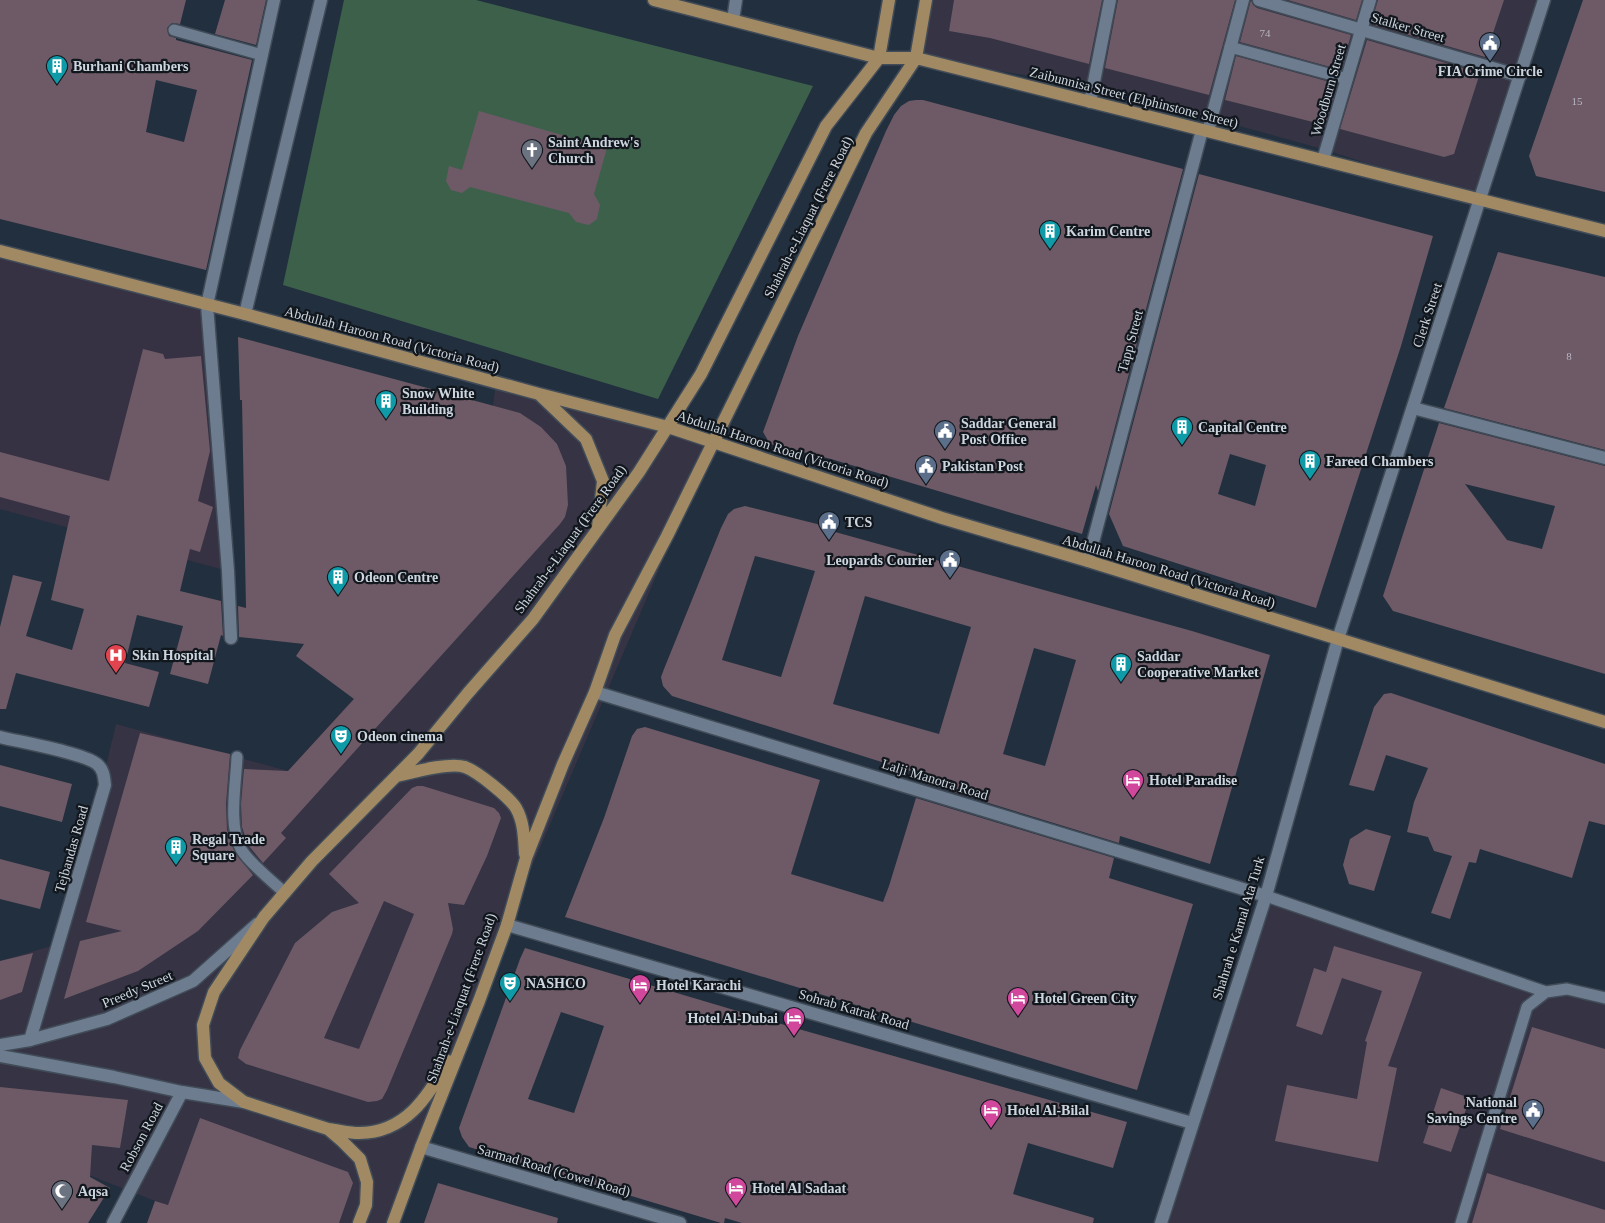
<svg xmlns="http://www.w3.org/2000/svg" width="1605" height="1223" viewBox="0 0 1605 1223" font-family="Georgia,serif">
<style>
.commercial{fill:#353344}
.education{fill:#373243}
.green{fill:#3d604b}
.building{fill:#6e5a66;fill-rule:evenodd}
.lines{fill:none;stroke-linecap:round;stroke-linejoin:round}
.lane-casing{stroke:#414c58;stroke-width:14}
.street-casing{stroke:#414c58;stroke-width:15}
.secondary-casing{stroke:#414c58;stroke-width:15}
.primary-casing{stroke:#414c58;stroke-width:15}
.lane{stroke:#6d7c8e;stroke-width:11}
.street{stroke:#6d7c8e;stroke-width:12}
.secondary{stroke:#6d7c8e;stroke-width:12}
.primary{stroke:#a18964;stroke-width:12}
.labels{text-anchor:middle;stroke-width:4.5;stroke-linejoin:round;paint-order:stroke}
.number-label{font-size:11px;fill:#b5b6c1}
.street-label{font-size:14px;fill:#cdd5df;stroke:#11171d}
.poi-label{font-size:14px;font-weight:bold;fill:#cdd5df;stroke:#11171d;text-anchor:start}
</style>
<rect width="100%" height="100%" fill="#222f3e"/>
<path class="commercial" d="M920 0H1544L1479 200 1326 150 1094 86 916 58 913 38Z
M496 382 714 441 507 925 393 1223H227L155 1201 81 1172 0 1195V961L58 944 104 774 116 724 288 771 430 614 469 495 493 405Z
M1265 895 1605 1005V1223H1161Z"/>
<path class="education" d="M0 251 207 305 228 571 0 509Z"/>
<path class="green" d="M344 0H476L813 86 658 399 283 285Z"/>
<path class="building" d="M0 0H186L180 24 172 23 167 28 169 36 176 38V40L252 60 206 270 0 219ZM156 80 197 90 184 142 146 132Z
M225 0H266L256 45 215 34Z
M954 0H1102L1089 64 990 38 949 31Z
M1118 0H1235L1209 95 1105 68Z
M1251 0 1253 5 1257 8 1351 35 1341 70 1240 42Z
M1288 0H1362L1356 20Z
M1378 0H1504L1485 57 1371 24Z
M1583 0H1605V192L1536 176 1529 156Z
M1367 40 1480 73 1454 154 1444 157 1340 129Z
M1236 56 1337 84 1325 125 1225 100Z
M916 100H923L1183 169 1098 491 1096 485 1082 534 831 459 770 444 763 432 798 336 886 131 894 115 901 106 909 101Z
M479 111 607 148 594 194 600 205 597 219 589 225 576 222 569 213 470 187 462 193 451 190 446 181 449 166 462 170Z
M1199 174 1433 236 1401 346 1316 608 1123 546 1109 514ZM1230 454 1266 465 1255 506 1218 494Z
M1498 252 1605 277V450L1444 408Z
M238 337 520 413 541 427 557 444 566 466 568 505 565 517 560 524 281 833 286 838 263 863 248 845 242 827 241 804 244 769 288 771 354 699 296 656 304 644 239 637 238 606 246 608 242 400H240Z
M143 349 163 354 165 359 201 356 210 451 198 501 213 507 200 552 190 549 180 591 221 601 223 636 221 635 208 684 170 674 183 626 137 615 125 663 159 672 149 707 16 673 6 709H0V627L13 575 42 582 26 636 72 650 84 609 51 600 70 516 0 497V452L109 481Z
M1439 423 1605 466V674L1393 611 1383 596ZM1465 484 1555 506 1542 549 1507 540Z
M745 506 829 527 828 530 1192 631 1270 655 1210 864 1120 836 1119 843 920 782 923 775 672 696 663 686 661 677 664 669 721 528 728 514 734 509ZM755 556 815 571 781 677 722 660ZM865 596 971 627 939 734 833 704ZM1034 648 1076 660 1045 766 1003 754Z
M1391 693 1605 764V825L1589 821 1572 878 1480 849 1476 863 1469 862 1450 919 1431 913 1452 856 1434 851 1428 837 1407 832 1414 802 1428 768 1386 755 1374 791 1349 785 1374 707 1384 694Z
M645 727 820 780 791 874 883 902 889 886 916 798 1114 858 1109 878 1193 904 1137 1090 565 917 604 818 632 736 637 729Z
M140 733 230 754 226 804 227 830 235 853 253 875 198 931 138 971 64 999 80 941 122 931 86 922Z
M0 765 72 784 62 822 0 806Z
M417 786H423L494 808 499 813 501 818 487 856 464 905 448 903 453 929 452 934 387 1090 382 1099 377 1101 368 1102 246 1064 238 1058 240 1050 295 943 332 912 359 903 329 874 412 788ZM384 901 414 914 359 1049 324 1038Z
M1366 829 1391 836 1374 891 1349 884 1343 865 1350 839Z
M0 859 50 872 40 909 0 899Z
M1334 946 1422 972 1388 1066 1397 1068 1378 1162 1275 1141 1287 1085 1357 1099 1367 1042 1365 1041 1382 991 1342 978 1322 1035 1296 1026 1314 968 1326 972Z
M525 948 788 1026 1127 1122 1113 1168 1028 1143 1013 1194 1094 1218 1093 1223H742L725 1218 724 1223H721L469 1147 462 1137 459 1128 520 959ZM561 1012 604 1026 574 1113 528 1099Z
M33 953 22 992 0 1000V961Z
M1532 1027 1605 1049V1162L1500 1129Z
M0 1087 128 1100 120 1148 92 1145 90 1177 110 1188 88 1223H0Z
M1441 1088 1470 1098 1451 1152 1423 1143Z
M200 1118 348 1172 353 1183 339 1223H147L155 1201 168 1205Z
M1487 1173 1605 1210V1223H1472Z
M438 1183 558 1218 557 1223H424Z"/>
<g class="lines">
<g class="lane-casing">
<path id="lane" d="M174 30 262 55
M1230 47 1347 79
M237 757C236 783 228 826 241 849 248 862 273 882 285 893
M1266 896 1546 992 1567 989 1605 998
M1461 1223 1527 1007 1546 992"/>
</g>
<g class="street-casing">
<path id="street" d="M1259 0 1520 76
M733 20 736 0
M1090 102 1110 0
M1208 131 1243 0
M1323 160 1370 0
M245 314 321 0
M1413 408 1605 458
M1088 561 1202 130
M231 638 228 571 207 305 274 0
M595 692 1266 896
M0 737C20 742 84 753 97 764 104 770 104 777 105 785L30 1040
M507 925 1192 1123
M421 1147 680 1223"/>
</g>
<g class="secondary-casing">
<path id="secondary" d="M0 1045 30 1040 107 1019 193 981 257 924
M0 1056 114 1077 182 1092 244 1102
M113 1223 182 1092
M1161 1223 1266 896 1338 639 1544 0"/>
</g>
<g class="primary-casing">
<path id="primary" d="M654 0 879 58H916L1605 231
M0 251 245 314 539 394 668 427 942 518 1088 561 1605 722
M540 395 586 439 603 481 598 527
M397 776C414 772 449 762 465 767 478 772 509 797 516 808 524 822 524 838 525 854
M328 1129C338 1130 349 1133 359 1133 405 1133 428 1097 448 1061
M359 1223 366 1205 367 1182 360 1159 342 1141 328 1129 244 1102 219 1083 205 1058 203 1025 214 992 264 917 312 861 418 754 468 693 533 619 639 472 701 374 826 126 879 58 889 0
M393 1223 421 1147 479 1001 507 925 526 858 563 764 595 692 615 635 667 536 866 133 916 58 926 0"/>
</g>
<use href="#lane" class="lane"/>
<use href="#street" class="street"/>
<use href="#secondary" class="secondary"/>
<use href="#primary" class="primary"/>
</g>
<defs>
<g id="civic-pin" transform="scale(1.125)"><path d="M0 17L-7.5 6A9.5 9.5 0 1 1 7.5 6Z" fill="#5c6f8a" stroke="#11171d"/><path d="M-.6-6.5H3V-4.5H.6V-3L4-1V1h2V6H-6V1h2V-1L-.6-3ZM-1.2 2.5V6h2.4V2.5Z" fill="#fff"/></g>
<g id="building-pin" transform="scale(1.125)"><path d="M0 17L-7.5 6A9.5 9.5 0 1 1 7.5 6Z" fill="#0f9aa8" stroke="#11171d"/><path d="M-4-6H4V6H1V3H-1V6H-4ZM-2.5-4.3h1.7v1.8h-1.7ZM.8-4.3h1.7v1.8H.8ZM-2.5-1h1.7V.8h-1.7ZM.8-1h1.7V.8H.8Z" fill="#fff"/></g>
<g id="church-pin" transform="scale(1.125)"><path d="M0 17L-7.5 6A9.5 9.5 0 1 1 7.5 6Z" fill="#6b7280" stroke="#11171d"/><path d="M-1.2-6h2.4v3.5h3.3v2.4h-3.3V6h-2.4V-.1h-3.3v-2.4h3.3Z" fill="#fff"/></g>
<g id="hospital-pin" transform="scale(1.125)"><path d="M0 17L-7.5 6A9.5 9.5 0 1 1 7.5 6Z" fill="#e0444e" stroke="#11171d"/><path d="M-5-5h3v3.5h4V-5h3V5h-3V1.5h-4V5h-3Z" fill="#fff"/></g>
<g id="theatre-pin" transform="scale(1.125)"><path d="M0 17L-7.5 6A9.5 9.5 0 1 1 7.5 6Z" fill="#0f9aa8" stroke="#11171d"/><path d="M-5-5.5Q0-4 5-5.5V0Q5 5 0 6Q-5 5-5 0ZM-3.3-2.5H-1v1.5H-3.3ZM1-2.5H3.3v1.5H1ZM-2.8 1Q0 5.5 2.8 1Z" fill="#fff"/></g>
<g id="hotel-pin" transform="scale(1.125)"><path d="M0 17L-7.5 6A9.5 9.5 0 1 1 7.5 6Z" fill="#d1479c" stroke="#11171d"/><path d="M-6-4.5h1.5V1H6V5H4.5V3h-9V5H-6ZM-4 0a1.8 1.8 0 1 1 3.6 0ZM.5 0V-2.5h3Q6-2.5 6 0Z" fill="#fff"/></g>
<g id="mosque-pin" transform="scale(1.125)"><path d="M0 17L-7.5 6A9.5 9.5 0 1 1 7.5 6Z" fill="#6b7280" stroke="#11171d"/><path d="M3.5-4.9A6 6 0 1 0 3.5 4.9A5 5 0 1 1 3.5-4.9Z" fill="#fff"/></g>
</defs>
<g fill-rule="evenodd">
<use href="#civic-pin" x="1490" y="43"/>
<use href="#building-pin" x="57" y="66"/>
<use href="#church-pin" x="532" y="150"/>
<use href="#building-pin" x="1050" y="231"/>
<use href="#building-pin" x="386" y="401"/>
<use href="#building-pin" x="1182" y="427"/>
<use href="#civic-pin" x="945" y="431"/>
<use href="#building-pin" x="1310" y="461"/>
<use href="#civic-pin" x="926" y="466"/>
<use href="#civic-pin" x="829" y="522"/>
<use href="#civic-pin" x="950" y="560"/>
<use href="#building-pin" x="338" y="577"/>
<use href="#hospital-pin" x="116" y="655"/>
<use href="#building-pin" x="1121" y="664"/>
<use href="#theatre-pin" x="341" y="736"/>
<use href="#hotel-pin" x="1133" y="780"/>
<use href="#building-pin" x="176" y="847"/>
<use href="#theatre-pin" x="510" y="983"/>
<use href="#hotel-pin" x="640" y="985"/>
<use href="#hotel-pin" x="1018" y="998"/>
<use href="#hotel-pin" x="794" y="1018"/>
<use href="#hotel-pin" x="991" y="1110"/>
<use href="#civic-pin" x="1533" y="1110"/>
<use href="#hotel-pin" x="736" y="1188"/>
<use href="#mosque-pin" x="62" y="1191"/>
</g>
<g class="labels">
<g class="number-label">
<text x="1265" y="37">74</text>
<text x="1577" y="105">15</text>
<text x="1569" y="360">8</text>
</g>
<g class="street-label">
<text transform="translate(1408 27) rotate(16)" y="5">Stalker Street</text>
<text transform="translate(1328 90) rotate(-74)" y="5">Woodburn Street</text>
<text transform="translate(1134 97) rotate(14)" y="5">Zaibunnisa Street (Elphinstone Street)</text>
<text transform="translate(808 217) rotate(-63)" y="5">Shahrah-e-Liaquat (Frere Road)</text>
<text transform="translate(1427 315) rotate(-72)" y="5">Clerk Street</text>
<text transform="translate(392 339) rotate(15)" y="5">Abdullah Haroon Road (Victoria Road)</text>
<text transform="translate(1130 341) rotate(-75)" y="5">Tapp Street</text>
<text transform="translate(783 449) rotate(18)" y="5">Abdullah Haroon Road (Victoria Road)</text>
<text transform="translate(570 539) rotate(-54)" y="5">Shahrah-e-Liaquat (Frere Road)</text>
<text transform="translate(1169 571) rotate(17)" y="5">Abdullah Haroon Road (Victoria Road)</text>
<text transform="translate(935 779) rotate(17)" y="5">Lalji Manotra Road</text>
<text transform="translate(71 849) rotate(-74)" y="5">Tejbandas Road</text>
<text transform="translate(1238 928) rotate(-73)" y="5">Shahrah e Kamal Ata Turk</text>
<text transform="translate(137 989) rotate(-23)" y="5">Preedy Street</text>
<text transform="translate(461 998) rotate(-70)" y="5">Shahrah-e-Liaquat (Frere Road)</text>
<text transform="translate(854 1009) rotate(16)" y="5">Sohrab Katrak Road</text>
<text transform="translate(141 1137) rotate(-62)" y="5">Robson Road</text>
<text transform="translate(554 1170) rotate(16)" y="5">Sarmad Road (Cowel Road)</text>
</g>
<g class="poi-label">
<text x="73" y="71">Burhani Chambers</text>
<text x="1490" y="76" text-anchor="middle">FIA Crime Circle</text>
<text x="548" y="147">Saint Andrew's<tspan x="548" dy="16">Church</tspan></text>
<text x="1066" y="236">Karim Centre</text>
<text x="402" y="398">Snow White<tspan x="402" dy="16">Building</tspan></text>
<text x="961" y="428">Saddar General<tspan x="961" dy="16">Post Office</tspan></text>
<text x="1198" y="432">Capital Centre</text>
<text x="1326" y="466">Fareed Chambers</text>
<text x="942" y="471">Pakistan Post</text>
<text x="845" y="527">TCS</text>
<text x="934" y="565" text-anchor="end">Leopards Courier</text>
<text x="354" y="582">Odeon Centre</text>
<text x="132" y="660">Skin Hospital</text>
<text x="1137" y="661">Saddar<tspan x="1137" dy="16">Cooperative Market</tspan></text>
<text x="357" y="741">Odeon cinema</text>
<text x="1149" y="785">Hotel Paradise</text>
<text x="192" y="844">Regal Trade<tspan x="192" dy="16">Square</tspan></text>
<text x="526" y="988">NASHCO</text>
<text x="656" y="990">Hotel Karachi</text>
<text x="1034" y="1003">Hotel Green City</text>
<text x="778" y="1023" text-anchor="end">Hotel Al-Dubai</text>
<text x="1517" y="1107" text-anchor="end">National<tspan x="1517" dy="16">Savings Centre</tspan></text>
<text x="1007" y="1115">Hotel Al-Bilal</text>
<text x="752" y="1193">Hotel Al Sadaat</text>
<text x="78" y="1196">Aqsa</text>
</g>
</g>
</svg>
